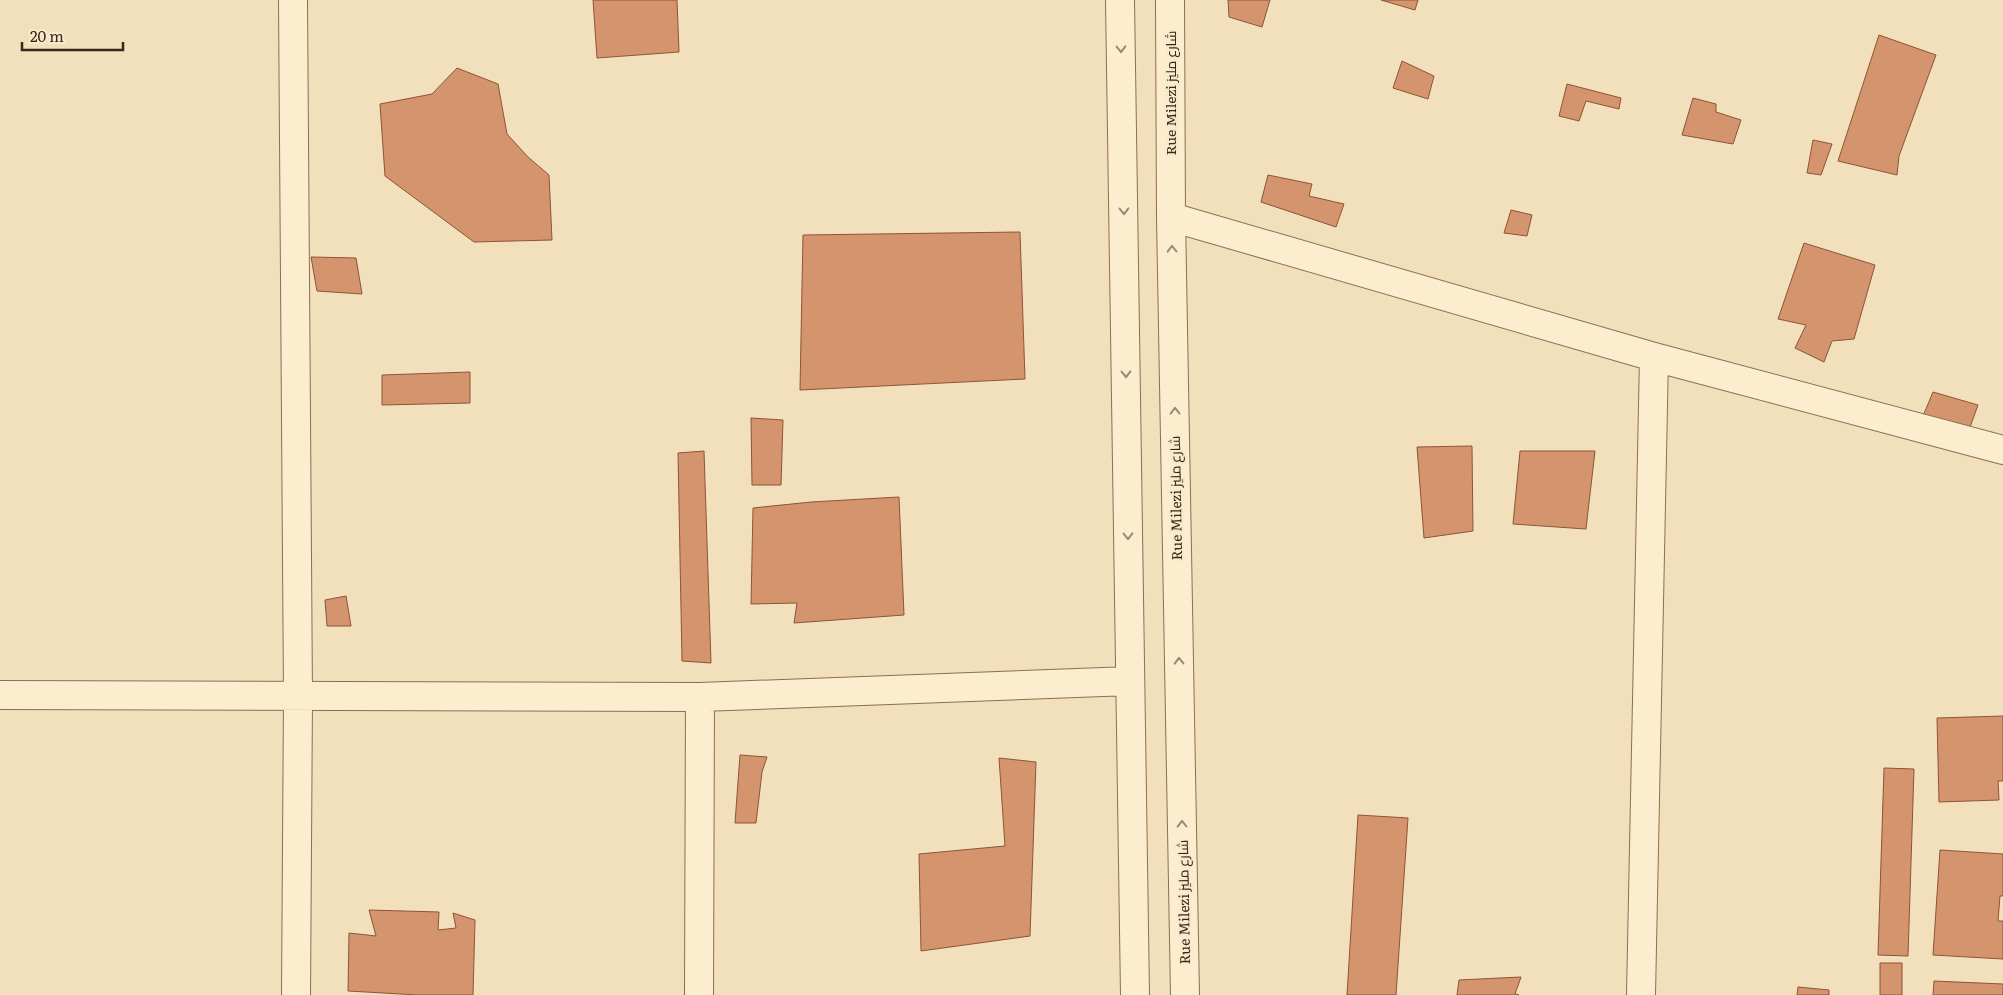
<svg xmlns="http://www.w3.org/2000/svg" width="2003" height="995" viewBox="0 0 2003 995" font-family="Literata,Cairo,serif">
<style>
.building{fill:#d4946d;stroke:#8c5537}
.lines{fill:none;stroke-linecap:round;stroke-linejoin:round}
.minor-casing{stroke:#8b6f53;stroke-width:30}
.minor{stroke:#fcedcf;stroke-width:28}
.oneway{stroke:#9a8a74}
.labels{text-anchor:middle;stroke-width:5;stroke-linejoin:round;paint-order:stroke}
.street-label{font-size:14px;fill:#38271a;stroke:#f9eacb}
</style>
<rect width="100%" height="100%" fill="#f2dfbb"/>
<path class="building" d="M593 0H677L679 52 597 58Z
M1228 0H1270L1262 27 1229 17Z
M1381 0H1418L1415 10Z
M1879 35 1936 55 1899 156 1897 175 1838 161Z
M1402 61 1434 76 1428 99 1393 88Z
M457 68 498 84 507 134 528 157 549 175 552 240 474 242 385 176 380 104 432 94Z
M1567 84 1621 98 1619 109 1586 101 1579 121 1559 116Z
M1693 98 1716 104V112L1741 120 1733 144 1682 135Z
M1813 140 1832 144 1821 175 1807 173Z
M1268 175 1312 184 1309 196 1344 204 1336 227 1261 202Z
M1511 210 1532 215 1527 236 1504 233Z
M1020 232 1025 379 800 390 803 235Z
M1804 243 1875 265 1854 339 1832 341 1824 362 1795 348 1806 325 1778 319Z
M311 257 356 258 362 294 317 291Z
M470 372V403L382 405V375Z
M1933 392 1978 405 1969 430 1923 416Z
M751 418 783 420 781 485H752Z
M1472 446 1473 531 1424 538 1417 447Z
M704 451 711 663 682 661 678 453Z
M1520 451H1595L1586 529 1513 524Z
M899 497 904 615 794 623 797 603 751 604 753 508 811 502Z
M346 596 351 626H327L325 600Z
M2003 716V781H1998L1999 800 1939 802 1937 718Z
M740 755 767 757 762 772 756 823H735Z
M999 758 1036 762 1030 936 921 951 919 854 1005 846Z
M1884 768 1914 769 1908 956 1878 955Z
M1358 815 1408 818 1396 995H1347Z
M1940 850 2003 854V896H2000L1998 921H2003V959L1933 955Z
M369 910 439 912 438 930 456 928 453 913 475 920 473 995H418L348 991 349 933 376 936Z
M1880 963H1902V995H1880Z
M1521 977 1515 994 1519 995H1457L1459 980Z
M1934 981 2003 984V995H1933Z
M1798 987 1829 990V995H1797Z"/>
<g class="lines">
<g class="minor-casing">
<path id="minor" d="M293 0 298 697 296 995
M1120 0 1135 995
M1170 0 1171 217 1185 995
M1171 217 1654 357 2003 450
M0 695 700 697 1130 681
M699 995 700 697
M1641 995 1654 357"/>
</g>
<use href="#minor" class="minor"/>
</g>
<defs><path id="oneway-chevron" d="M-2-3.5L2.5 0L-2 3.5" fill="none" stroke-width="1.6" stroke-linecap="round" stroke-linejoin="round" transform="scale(1.25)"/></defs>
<g class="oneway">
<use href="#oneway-chevron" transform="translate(1121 49) rotate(89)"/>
<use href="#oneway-chevron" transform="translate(1124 211) rotate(89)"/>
<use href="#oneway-chevron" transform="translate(1172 249) rotate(-91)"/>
<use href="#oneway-chevron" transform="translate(1126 374) rotate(89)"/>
<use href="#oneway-chevron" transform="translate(1175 411) rotate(-91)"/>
<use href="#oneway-chevron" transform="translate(1128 536) rotate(89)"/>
<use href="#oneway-chevron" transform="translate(1179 661) rotate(-91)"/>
<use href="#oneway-chevron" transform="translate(1182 824) rotate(-91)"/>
</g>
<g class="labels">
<g class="street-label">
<text transform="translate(1171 93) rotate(-90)" y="5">Rue Milezi شارع مليز</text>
<text transform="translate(1176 498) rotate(-91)" y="5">Rue Milezi شارع مليز</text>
<text transform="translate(1184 902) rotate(-91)" y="5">Rue Milezi شارع مليز</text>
</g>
</g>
<path d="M22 42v8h101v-8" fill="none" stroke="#38271a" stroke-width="2.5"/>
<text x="30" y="42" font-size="15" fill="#38271a" stroke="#f9eacb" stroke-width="4" paint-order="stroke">20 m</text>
</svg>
